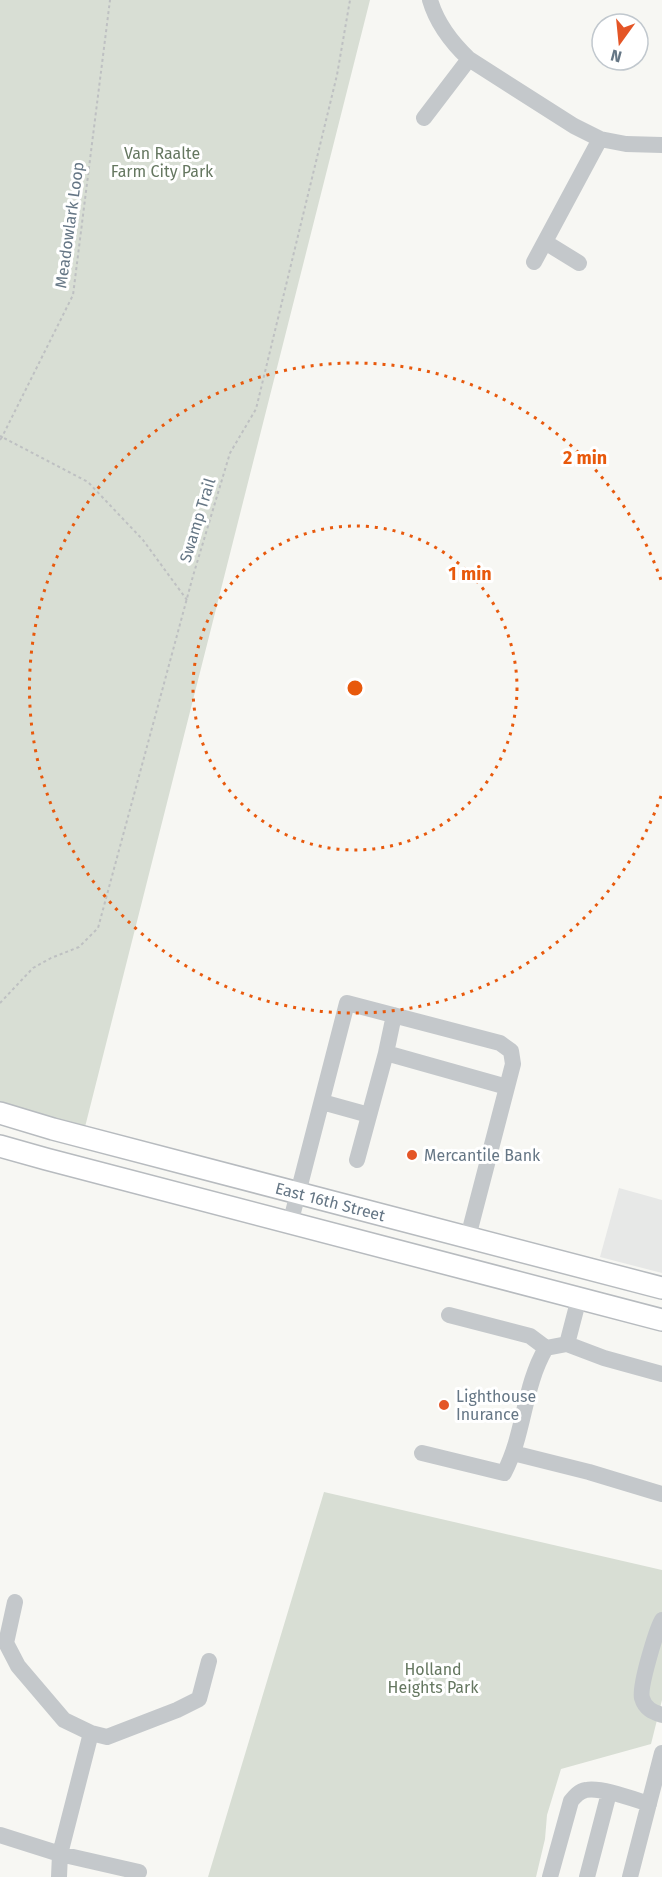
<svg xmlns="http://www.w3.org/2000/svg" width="662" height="1877" viewBox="0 0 662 1877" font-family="'Fira Sans',sans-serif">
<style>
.built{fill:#e7e8e7}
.green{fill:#d8ded4}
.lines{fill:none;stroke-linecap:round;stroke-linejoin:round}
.major-casing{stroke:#b7bbbf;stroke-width:24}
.path{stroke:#bec0c2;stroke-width:2;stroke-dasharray:3 3;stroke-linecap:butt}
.minor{stroke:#c4c8cb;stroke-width:16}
.major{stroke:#fff;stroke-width:21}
.ring{fill:none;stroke:#e8590c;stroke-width:3;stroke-dasharray:3 6}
.poi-dot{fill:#e45526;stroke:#fff;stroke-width:2}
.labels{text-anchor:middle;stroke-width:6;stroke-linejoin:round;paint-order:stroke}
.park-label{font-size:16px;fill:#657760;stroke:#fff}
.street-label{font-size:16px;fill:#657685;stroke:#fff}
.poi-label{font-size:16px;fill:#657685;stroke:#fff;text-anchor:start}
.centre{fill:#e8590c;stroke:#fff;stroke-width:3}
.ring-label{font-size:18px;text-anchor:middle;font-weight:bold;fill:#e8590c;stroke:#fff;stroke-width:6;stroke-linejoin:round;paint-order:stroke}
</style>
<rect width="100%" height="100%" fill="#f7f7f3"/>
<path class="built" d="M619 1188 662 1200V1273L600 1257Z"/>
<path class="green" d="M0 0H370L85 1127 0 1104Z
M324 1492 662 1570V1700L651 1744 561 1769 547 1815 545 1839 536 1877H208Z"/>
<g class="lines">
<g class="major-casing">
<g id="major">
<path id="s1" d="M0 1113 53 1129 662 1288"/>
<path d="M0 1146 46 1159 662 1320"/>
</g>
</g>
<path class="path" d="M0 436 2 437 73 295 110 0
M0 440 2 437 88 482 143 540 187 600
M0 1003 33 968 51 958 79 947 98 928 193 576 230 453 256 409 337 75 350 0"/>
<path class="minor" d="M430 0C437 24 451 42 469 59L574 126 600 139 534 262
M424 118 469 59
M600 139 626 144 662 145
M545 242 579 263
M386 1053 394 1015
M322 1102 369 1115
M357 1160 386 1053 507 1087
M290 1224 347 1003 500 1043 511 1051 513 1064 468 1237
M579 1298 567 1344 604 1358 662 1374
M449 1315 530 1336 546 1348
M422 1453 504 1473C525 1433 523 1387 546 1348L567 1344
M513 1453 589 1472 662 1494
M15 1602 6 1643 18 1666 64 1720 91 1733 107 1737 177 1710 199 1699 209 1661
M662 1620C656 1631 639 1687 642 1698 645 1709 653 1712 662 1715
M0 1835 60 1854 139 1872
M59 1877 60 1854 91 1733
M550 1877 571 1801C575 1796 579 1791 586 1790 602 1787 633 1799 649 1804
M587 1877 609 1793
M630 1877 662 1753"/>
<use href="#major" class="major"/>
</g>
<g class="ring">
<circle cx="355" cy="688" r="162"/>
<path d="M661 796A325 325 0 1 1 661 580"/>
</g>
<g class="poi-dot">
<circle cx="412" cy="1155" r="6"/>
<circle cx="444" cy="1405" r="6"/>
</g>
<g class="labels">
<g class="park-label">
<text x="162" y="159">Van Raalte<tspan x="162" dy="18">Farm City Park</tspan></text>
<text x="433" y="1675">Holland<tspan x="433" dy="18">Heights Park</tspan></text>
</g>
<g class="street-label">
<text transform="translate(69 225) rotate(-82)" y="6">Meadowlark Loop</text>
<text transform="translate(197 520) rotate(-73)" y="6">Swamp Trail</text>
<text dy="6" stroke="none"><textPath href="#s1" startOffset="342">East 16th Street</textPath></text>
</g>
<g class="poi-label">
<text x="424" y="1161">Mercantile Bank</text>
<text x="456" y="1402">Lighthouse<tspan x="456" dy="18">Inurance</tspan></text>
</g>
</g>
<circle cx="355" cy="688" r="9" class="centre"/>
<g class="ring-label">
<text x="585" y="464">2 min</text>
<text x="470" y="580">1 min</text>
</g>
<g transform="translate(620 42) rotate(195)"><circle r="28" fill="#ffffff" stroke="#c1c8ce" stroke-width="1.5"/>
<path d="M0-4.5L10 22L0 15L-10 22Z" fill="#e45526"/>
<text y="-9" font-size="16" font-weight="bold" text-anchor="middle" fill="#657685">N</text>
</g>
</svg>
